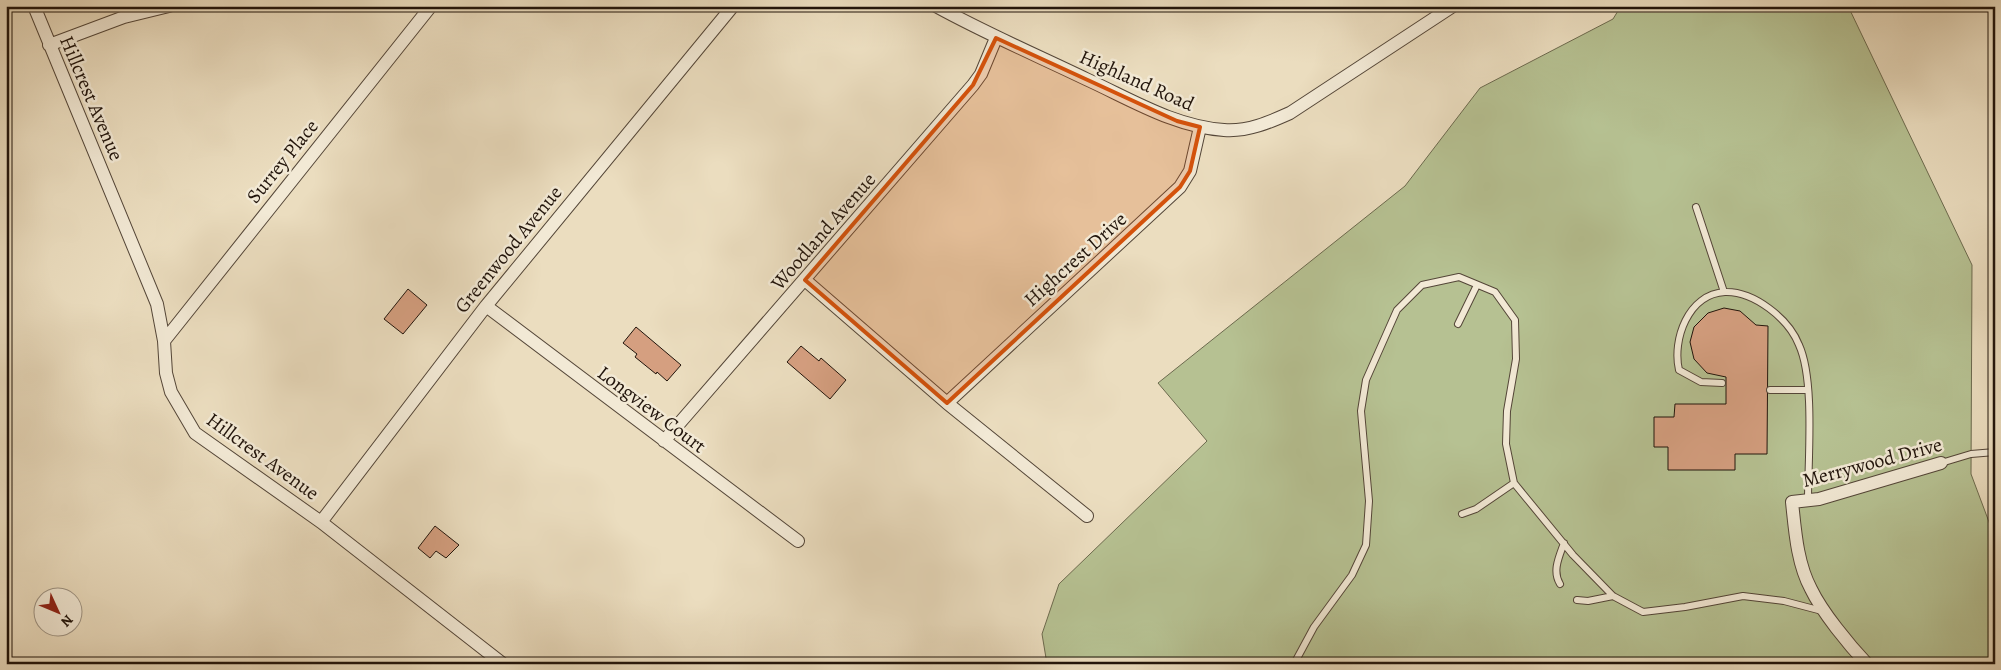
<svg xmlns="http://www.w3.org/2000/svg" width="2001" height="670" viewBox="0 0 2001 670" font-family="Alegreya,serif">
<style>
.green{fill:#b6c192;stroke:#6c6a4e}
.building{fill:#d59f80;stroke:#21140b}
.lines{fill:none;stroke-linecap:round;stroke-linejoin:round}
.lane-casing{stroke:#544638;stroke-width:8}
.street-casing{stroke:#544638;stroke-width:14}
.lane{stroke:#f2e9d5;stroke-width:6}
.street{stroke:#f2e9d5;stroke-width:12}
.marked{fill:#d4520c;fill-opacity:0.2;stroke:#d4520c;stroke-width:4;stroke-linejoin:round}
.labels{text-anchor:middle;stroke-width:5;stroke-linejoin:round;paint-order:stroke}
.street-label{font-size:20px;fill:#21140b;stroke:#f2e9d5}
</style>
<rect width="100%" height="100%" fill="#ebddbf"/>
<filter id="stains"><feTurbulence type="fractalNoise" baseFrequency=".004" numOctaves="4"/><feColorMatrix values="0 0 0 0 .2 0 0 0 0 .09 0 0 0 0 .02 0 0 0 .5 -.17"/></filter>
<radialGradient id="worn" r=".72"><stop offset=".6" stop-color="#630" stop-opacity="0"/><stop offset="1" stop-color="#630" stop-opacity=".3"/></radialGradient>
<path class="green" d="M1621 6H1848L1972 265 1971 474 1995 538V664H1047L1042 634 1059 584 1207 441 1158 383 1405 186 1480 88 1613 19Z"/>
<path class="building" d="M408 289 427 305 403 334 384 319Z
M1724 308 1740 311 1756 325 1768 326 1767 454H1735V470H1668V447H1654V417H1674L1675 404H1726V377L1707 373 1694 359 1690 342 1694 327 1708 313Z
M636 327 681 365 667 381 657 372 656 374 635 357 637 354 623 343Z
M801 346 819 361 821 358 846 380 830 399 787 362Z
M435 526 459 545 446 558 436 551 430 558 418 548Z"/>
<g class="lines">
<g class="lane-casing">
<path id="lane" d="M1696 207 1724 292
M1458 324 1477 285
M1722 383 1701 382 1679 370C1672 340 1688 294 1725 292 1754 291 1789 319 1799 345 1815 380 1808 459 1808 500
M1770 390H1808
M1941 463 1971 454 1995 452
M1462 514 1476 509 1514 483
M1560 584C1552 571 1559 557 1564 543
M1577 600 1588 601 1613 596
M1294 664 1314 627 1352 575 1366 545 1369 501 1361 411 1366 380 1397 310 1422 285 1459 277 1495 292 1515 320 1516 359 1507 411 1506 444 1514 483 1573 555 1613 596 1643 612 1685 607 1743 596 1784 601 1822 611"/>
</g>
<g class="street-casing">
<path id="street" d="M34 6 157 304 164 341 166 373 171 392 195 433 321 522 503 664
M936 6C985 33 1036 55 1086 79 1130 99 1175 127 1224 130 1247 132 1270 122 1290 113L1453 6
M49 45 124 17 169 6
M805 280 947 403 1087 516
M486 306 798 541
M164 341 431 6
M947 403 1180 187 1190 171 1200 127
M664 441 973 85 981 74 996 38
M321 522 486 306 733 6
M1867 664C1849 645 1822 612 1811 589 1797 563 1795 530 1792 502L1819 499 1941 463"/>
</g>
<use href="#lane" class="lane"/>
<use href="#street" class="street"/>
</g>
<path class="marked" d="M996 38 1177 121 1200 127 1190 171 1180 187 947 403 805 280 973 85Z"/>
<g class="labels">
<g class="street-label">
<text transform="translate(1137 80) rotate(24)" y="7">Highland Road</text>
<text transform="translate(92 98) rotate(67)" y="7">Hillcrest Avenue</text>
<text transform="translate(282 161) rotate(-51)" y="7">Surrey Place</text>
<text transform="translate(823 231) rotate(-49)" y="7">Woodland Avenue</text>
<text transform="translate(508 249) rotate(-51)" y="7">Greenwood Avenue</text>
<text transform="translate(1075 259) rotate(-42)" y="7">Highcrest Drive</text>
<text transform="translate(652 409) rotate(37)" y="7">Longview Court</text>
<text transform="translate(263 456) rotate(36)" y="7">Hillcrest Avenue</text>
<text transform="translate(1872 462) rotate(-15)" y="7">Merrywood Drive</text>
</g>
</g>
<rect width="2001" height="670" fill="none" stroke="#ebddbf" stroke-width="25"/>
<rect x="8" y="8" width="1986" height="655" fill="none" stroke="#21140b" stroke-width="2.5"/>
<rect x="12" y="12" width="1976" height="645" fill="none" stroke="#21140b"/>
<g transform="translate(58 612) rotate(134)"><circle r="24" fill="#f2e9d5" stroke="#9e9484"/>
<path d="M0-4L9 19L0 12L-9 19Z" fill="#8f2418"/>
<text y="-8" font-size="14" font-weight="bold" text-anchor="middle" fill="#21140b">N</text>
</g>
<rect width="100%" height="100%" filter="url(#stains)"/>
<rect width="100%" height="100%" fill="url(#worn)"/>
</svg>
